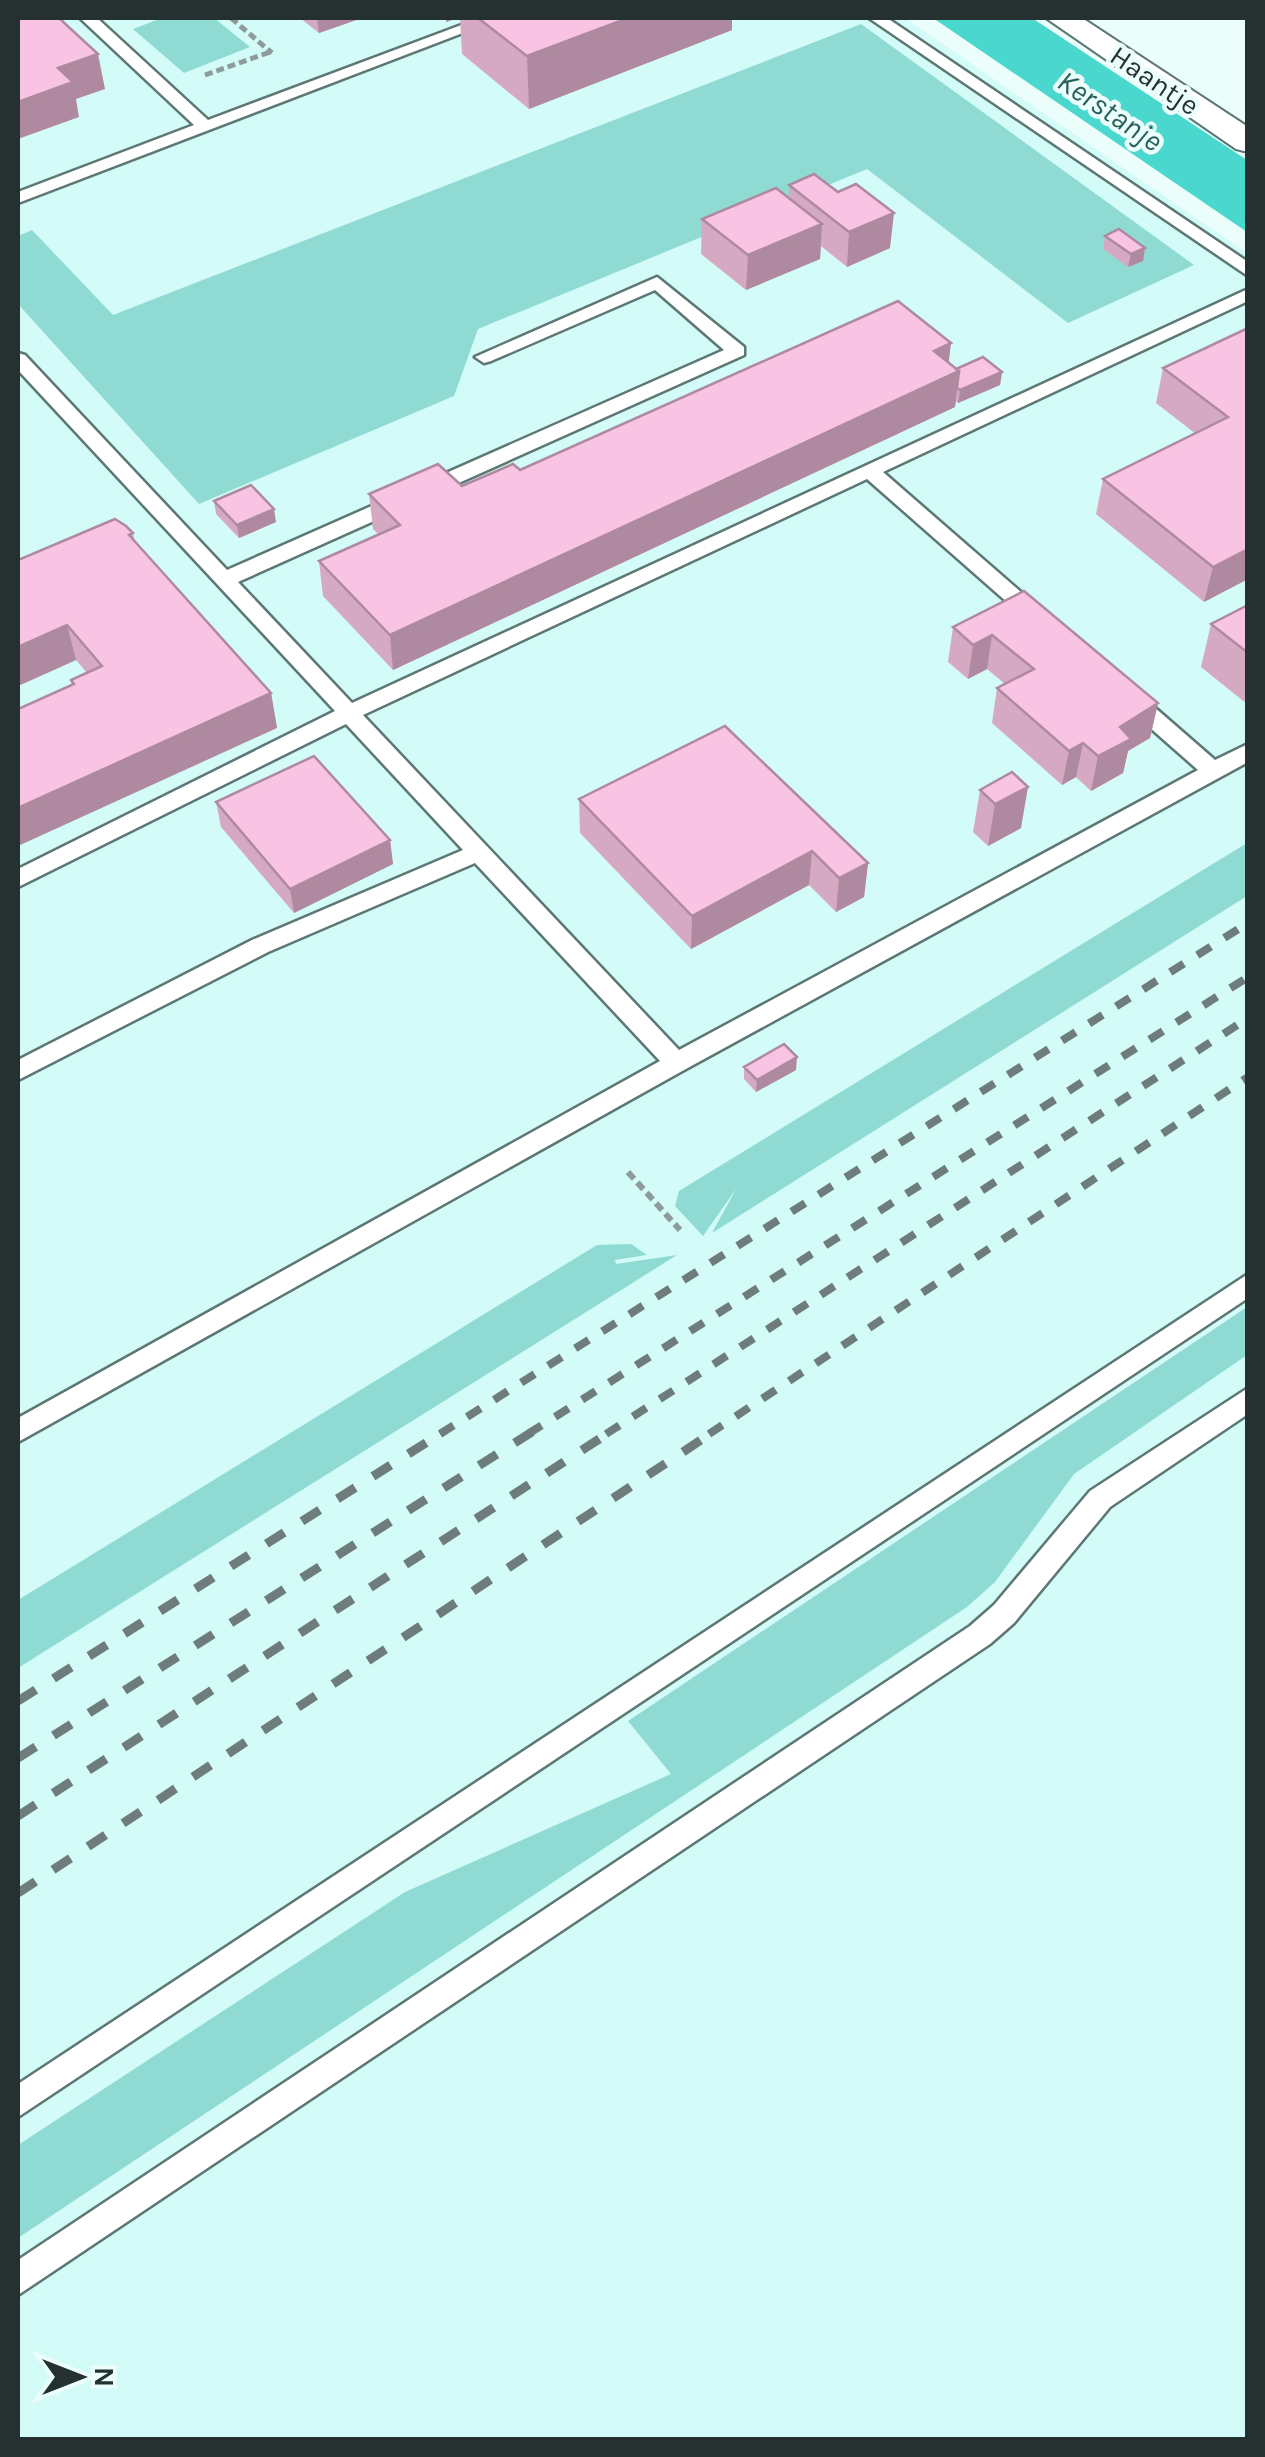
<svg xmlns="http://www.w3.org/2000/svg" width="1265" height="2457" viewBox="0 0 1265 2457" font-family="Karla,sans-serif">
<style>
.built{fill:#d3fbf7}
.green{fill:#8fdbd4}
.water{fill:#4ad7cd}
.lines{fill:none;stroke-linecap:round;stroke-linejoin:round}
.lane-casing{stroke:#5c7774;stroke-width:5}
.street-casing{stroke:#5c7774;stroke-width:4}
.path-far1{stroke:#8d9c9a;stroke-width:5;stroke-dasharray:8 4;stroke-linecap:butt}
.path{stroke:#8d9c9a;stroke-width:6;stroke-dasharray:9 5;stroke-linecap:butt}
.lane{fill:#fff;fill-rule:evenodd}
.street{fill:#fff;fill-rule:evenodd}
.rail-far1{stroke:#6e7c7b;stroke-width:8;stroke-dasharray:16 16;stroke-linecap:butt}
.rail{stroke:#6e7c7b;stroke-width:9;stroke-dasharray:21 21;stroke-linecap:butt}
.wall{fill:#d6a9c3}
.shaded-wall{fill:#ae899f}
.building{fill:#f9c4e3;stroke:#ae899f;stroke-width:2.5}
.labels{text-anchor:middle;stroke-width:9;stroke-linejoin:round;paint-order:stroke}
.far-street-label{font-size:28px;fill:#253130;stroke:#ecfefc}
.far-water-label{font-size:30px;font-style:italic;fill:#29615d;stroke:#ecfefc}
</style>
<rect width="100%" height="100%" fill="#ecfefc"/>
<path class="built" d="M18 18H905L1247 253V2439H18Z"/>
<path class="green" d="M162 18H214L250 47 184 73 133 29Z
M861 24 1194 265 1068 323 867 169 478 329 454 396 199 504 18 304V236L32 230 113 315Z
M1247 843V896L712 1233 736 1189 703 1236 675 1206 679 1191Z
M631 1244 647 1255 615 1260 616 1264 677 1255 18 1668V1600L597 1245Z
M1247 1307V1355L1074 1474 995 1582 967 1607 18 2238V2145L405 1892 671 1774 628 1721Z"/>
<path class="water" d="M933 18H1032L1247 160V232Z"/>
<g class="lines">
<g class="lane-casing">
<path id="lane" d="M80 18H97L208 120 480 18H502L18 203V192L194 125Z
M869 18H887L1248 262V276Z
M657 277 744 347V355L238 582 352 703 1248 289V301L883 472 1046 614V624H1032L867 479 363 715 679 1050 1198 770 1122 703V693H1138L1215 760 1248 744V762L684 1070 18 1442V1418L660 1061 475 863 268 952 18 1080V1060L252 940 463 850 346 724 18 887V869L335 711 18 370V353L25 355 227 570 724 350 655 290 491 361 484 363 475 357Z
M1248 1274V1298L18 2117V2084Z
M1248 1388V1414L1110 1507 1014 1623 990 1644 18 2295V2260L970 1626 994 1605 1090 1491Z"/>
</g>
<g class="street-casing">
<path id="street" d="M1046 18H1082L1248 127V152L1236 149Z"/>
</g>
<path class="path-far1" d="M231 18 272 53
M205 75 270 52"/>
<path class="path" d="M628 1172 680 1230"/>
<use href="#lane" class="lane"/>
<use href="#street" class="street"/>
<path class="rail-far1" d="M440 1434 1248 923
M528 1434 1248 977
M606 1434 1248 1018
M709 1434 1248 1077"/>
<path class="rail" d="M18 1701 443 1432
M18 1758 532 1432
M18 1816 610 1432
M18 1893 713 1432"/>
</g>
<path class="wall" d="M300 18H362L319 33Z
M460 18H732V30L529 109 462 54Z
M789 185 890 248 847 267 821 246 820 259 746 290 701 254 702 219 789 198Z
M1105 236 1145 248 1143 261 1128 267 1103 249Z
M1248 328V579L1204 602 1096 514 1103 479 1196 434 1156 403 1163 368Z
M949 363 956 369 1002 372 1000 385 958 403 956 401 955 407 393 670 323 596 319 561 378 534 373 529 369 494 462 486 520 470Z
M214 501 276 522 239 538 216 514Z
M133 533 135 542 271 693 277 728 72 685 71 680 87 673 76 660 18 686V560Z
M1024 591 1158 703 1150 738 1128 751 1123 773 1091 791 1076 777 1062 785 992 723 997 688 1005 684 987 669 968 679 948 662 953 627Z
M1248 605V704H1247L1201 667 1211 624Z
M980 790 1021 828 988 846 973 832Z
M579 799 868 863 864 897 836 912 809 885 691 949 580 833Z
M216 802 390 840 393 864 294 913 221 827Z
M744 1067 796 1070 756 1092 744 1079Z"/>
<path class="shaded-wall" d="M317 18H362L319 33Z
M446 18H459L446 22Z
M628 18H732V30L529 109 527 56Z
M98 54 105 89 76 99 79 117 18 139V102L58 68Z
M894 213 890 248 847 267 849 232Z
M822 224 820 259 746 290 748 255Z
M1145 248 1143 261 1128 267 1131 254Z
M951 343 947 377 959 371 955 407 393 670 390 635Z
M1002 372 1000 385 958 403 960 390Z
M274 509 276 522 239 538 237 525Z
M1248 549V579L1204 602 1213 567Z
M67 625 76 660 18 686V647Z
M992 635 987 669 968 679 973 645Z
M271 693 277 728 18 846V808Z
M1158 703 1150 738 1128 751 1123 773 1091 791 1098 756 1120 727Z
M1083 743 1076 777 1062 785 1069 751Z
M1028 787 1021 828 988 846 995 804Z
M390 840 393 864 294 913 290 889Z
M812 851 809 885 691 949 692 916Z
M868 863 864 897 836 912 839 878Z
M797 1057 796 1070 756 1092 757 1080Z"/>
<path class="building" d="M18 18H59L98 54 58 68 73 82 18 102Z
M478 18H628L527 56Z
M814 174 838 192 856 184 894 213 849 232 789 185Z
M776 188 822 224 748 255 702 219Z
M1119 229 1145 248 1131 254 1105 236Z
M898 301 951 343 934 351 959 371 390 635 319 561 400 525 369 494 438 464 462 486 513 464 520 470Z
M1248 328V549L1213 567 1103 479 1228 417 1163 368Z
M983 357 1002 372 960 390 957 388 959 371 956 369Z
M251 485 274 509 237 525 214 501Z
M115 519 126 526 133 533 129 535 271 693 18 808V709L74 684 71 680 102 666 67 625 18 647V560Z
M1024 591 1158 703 1120 727 1131 739 1098 756 1083 743 1069 751 997 688 1034 669 992 635 973 645 953 627Z
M1248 605V653L1211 624Z
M725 726 868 863 839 878 812 851 692 916 579 799Z
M314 756 390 840 290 889 216 802Z
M1012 772 1028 787 995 804 980 790Z
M784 1044 797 1057 757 1080 744 1067Z"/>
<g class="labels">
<g class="far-street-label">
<text transform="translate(1155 80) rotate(34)" y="10">Haantje</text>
</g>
<g class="far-water-label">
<text transform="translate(1110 111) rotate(34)" y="10">Kerstanje</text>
</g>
</g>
<rect width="1265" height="2457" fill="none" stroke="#253130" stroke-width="40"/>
<g transform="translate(80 2377) rotate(90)" stroke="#ecfefc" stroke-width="8" paint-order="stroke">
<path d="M0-8L18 38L0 25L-18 38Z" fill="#253130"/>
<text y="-15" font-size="28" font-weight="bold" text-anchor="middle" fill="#253130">N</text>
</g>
</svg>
